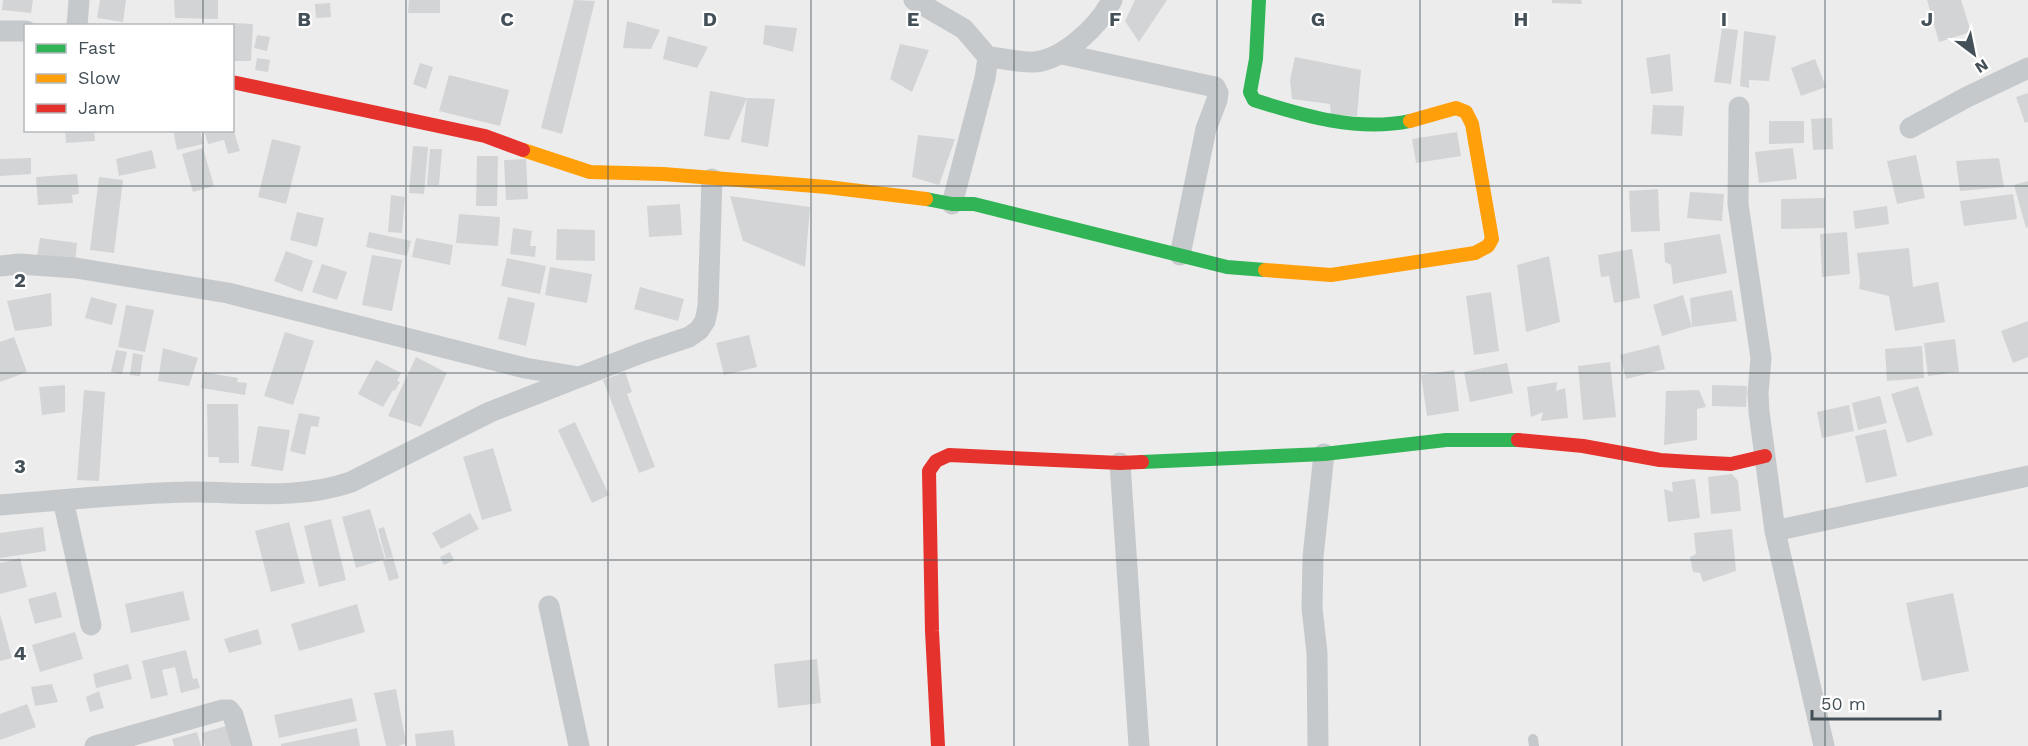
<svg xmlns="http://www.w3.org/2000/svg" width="2028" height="746" viewBox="0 0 2028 746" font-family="'Work Sans',sans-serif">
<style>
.building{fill:#d3d4d5}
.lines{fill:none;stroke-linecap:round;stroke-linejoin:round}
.lane{stroke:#c6c9cb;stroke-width:10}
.street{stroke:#c6c9cb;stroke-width:21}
.fast{stroke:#30b455;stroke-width:14}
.slow{stroke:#ff9f0a;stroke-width:14}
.jam{stroke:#e5322d;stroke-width:14}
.grid{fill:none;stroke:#445058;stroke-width:1.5;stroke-opacity:0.55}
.grid-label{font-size:20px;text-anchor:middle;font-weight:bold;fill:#445058;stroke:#fff;stroke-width:4.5;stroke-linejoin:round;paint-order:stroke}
</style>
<rect width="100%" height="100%" fill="#edecec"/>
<path class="building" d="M3 0H33L31 13 2 10Z
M100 0H126L123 22 97 18Z
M174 0H218V19L175 18Z
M409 0H440V13H408Z
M574 0 595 1 562 134 541 128Z
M1135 0H1167L1139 42 1125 21Z
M1552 0H1581L1582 4 1552 3Z
M1927 0H1961L1971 32 1939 42Z
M330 3 331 17 316 18 315 4Z
M627 21 660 30 651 49 623 48Z
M233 23 253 24 251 61H232Z
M765 25 797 28 793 52 763 44Z
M1722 28 1738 30 1731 84 1714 82Z
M1744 31 1776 36 1769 81 1749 80V88L1740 86Z
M257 35 270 37 267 51 254 48Z
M668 36 708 47 697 68 663 59Z
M900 44 929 50 912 92 890 79Z
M1670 54 1673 91 1651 94 1646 58Z
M1295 57 1361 70 1357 116 1331 115 1330 104 1292 99 1290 80Z
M257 58 270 60 268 72 255 70Z
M1815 59 1826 87 1801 96 1791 68Z
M420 63 433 67 426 89 413 84Z
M449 75 509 90 500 126 439 111Z
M710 91 747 98 729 140 704 136Z
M2028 93V122L2025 123 2016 97Z
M747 98 775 99 768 147 741 142Z
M1653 105 1684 106 1682 136 1651 134Z
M1832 118 1833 149 1813 150 1811 119Z
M1769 121H1804V143L1769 144Z
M232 125 240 151 228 154 224 140 208 144 204 130H232Z
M65 130H94L95 141 66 143Z
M173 130H200L203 144 177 150Z
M1457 132 1461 156 1416 163 1412 139Z
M918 135 955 139 939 185 912 177Z
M272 139 301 146 286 204 258 197Z
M413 146 428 147 424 194 409 193Z
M203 148 214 186 193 192 182 154Z
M1793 148 1797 179 1759 183 1755 152Z
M430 149H442L439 185H427Z
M152 150 156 168 119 176 116 159Z
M1916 155 1925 198 1897 204 1887 161Z
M477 156H498L497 206H476Z
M31 158V174L0 176V159Z
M1999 158 2004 187 1960 191 1956 161Z
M526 159 528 199 506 200 504 160Z
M77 174 79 194 72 195 73 203 38 205 36 177Z
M99 177 123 180 114 253 90 250Z
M2028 181V227L2026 228 2014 185Z
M1658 189 1660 231 1631 232 1629 191Z
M1690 192 1724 194 1722 221 1687 218Z
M2013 194 2017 219 1964 226 1960 201Z
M391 195 405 197 402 233 388 232Z
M730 196 810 207 805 267 743 241Z
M1825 198V228L1781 229V199Z
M680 204 682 235 649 237 647 206Z
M1887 206 1889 224 1855 229 1853 211Z
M297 212 324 218 317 247 290 240Z
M459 214 500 217 498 246 456 243Z
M513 228 532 231 530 246H536L535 257 510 254Z
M557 229 595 230V261L556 260Z
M369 232 411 241 407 256 366 247Z
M1847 232 1850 274 1822 277 1820 234Z
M1720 234 1727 273 1673 284 1671 265 1665 262 1664 243Z
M40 238 77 243 75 263 37 257Z
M416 238 453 245 450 265 412 257Z
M1909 248 1913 287 1938 282 1945 322 1895 331 1889 296 1859 289 1860 281 1857 253Z
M1632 249 1640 298 1614 303 1609 276 1601 277 1598 255Z
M286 251 313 261 302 292 274 281Z
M372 255 402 260 392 311 362 305Z
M1549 256 1560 322 1526 332 1517 265Z
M507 258 546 266 540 294 501 286Z
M322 264 347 272 337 300 312 292Z
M550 267 592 274 587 303 545 295Z
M640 287 684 299 678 321 634 309Z
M1732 290 1737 321 1692 327 1690 298Z
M1491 292 1499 351 1474 355 1466 296Z
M51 293 52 326 15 331 7 301Z
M1683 295 1692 327 1662 336 1653 305Z
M91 297 117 304 112 325 85 318Z
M508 297 535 303 526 346 498 339Z
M126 305 154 310 145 352 118 347Z
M2028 321V357L2013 363 2001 331Z
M285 332 314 341 293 405 264 396Z
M749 335 757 367 724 375 716 343Z
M14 337 27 372 0 382V342Z
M1955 339 1959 372 1928 376 1924 343Z
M1659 345 1665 369 1626 379 1620 355Z
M1922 346 1924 378 1887 381 1885 349Z
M163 348 198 358 189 386 158 381Z
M116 350 127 352 122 374 111 372Z
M133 353 143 355 140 376 130 375Z
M416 357 447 373 421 427 388 416Z
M376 360 401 373 397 381 400 382 395 391 393 390 383 407 358 394Z
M1610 362 1616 417 1583 420 1578 366Z
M1507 363 1513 393 1470 402 1464 372Z
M1454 370 1459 411 1427 416 1421 375Z
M203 372 238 378 237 382 247 383 245 395 201 388Z
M625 372 632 392 627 394 655 467 639 473 603 380Z
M1557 382 1556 391 1565 388 1568 418 1541 421 1543 412 1531 417 1527 387Z
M65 385V412L42 415 39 387Z
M1712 385 1747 386 1746 407 1712 406Z
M1918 386 1933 435 1907 443 1891 394Z
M84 390 105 392 99 481 77 480Z
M1699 390 1706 407 1697 409V440L1664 445 1666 391Z
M1880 396 1887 423 1858 430 1852 403Z
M207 404H238L239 463H219V457H208Z
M1849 405 1854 431 1822 438 1817 412Z
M299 413 320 417 318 427 311 426 305 455 290 451Z
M575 422 609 495 592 503 558 430Z
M258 426 290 430 283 471 251 466Z
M1886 429 1897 476 1866 483 1855 436Z
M493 448 512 511 482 520 463 457Z
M1732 474 1738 481 1741 511 1711 514 1708 477Z
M1695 479 1700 518 1668 522 1664 489 1673 492 1672 482Z
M370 509 385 559 356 568 342 517Z
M470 513 479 529 441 549 432 533Z
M331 519 346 580 319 587 304 526Z
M289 522 305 583 271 592 255 531Z
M43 527 46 551 0 558V533Z
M384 527 393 557 386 559 378 529Z
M1732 529 1736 571 1703 582 1700 573 1693 572 1690 557 1696 554 1694 533Z
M450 552 454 560 444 565 440 557Z
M20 558 27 587 0 594V563Z
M393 558 399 578 389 581 383 561Z
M183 591 190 620 131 633 125 604Z
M56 592 62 617 35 624 28 599Z
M1953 593 1969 671 1922 681 1906 603Z
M357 604 365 632 299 651 291 624Z
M0 614 12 658 0 661Z
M258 629 262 644 229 653 224 639Z
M75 632 83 659 40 672 32 645Z
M186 650 193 679 197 678 200 688 181 693 175 667 162 670 168 695 151 699 142 661Z
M817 659 821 703 778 708 774 664Z
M128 664 132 679 96 688 93 674Z
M52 684 58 702 35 706 31 687Z
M396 689 406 743 399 746H386L374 693Z
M99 691 104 708 90 712 86 697Z
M352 698 357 721 279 738 274 715Z
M27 704 36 727 0 740V714Z
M226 726 231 746H205L202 733Z
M357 728 360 746H281V744Z
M453 730 455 746H416L415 734Z
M197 732 201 746H174L172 739Z"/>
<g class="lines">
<path class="lane" d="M1533 739 1534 746"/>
<path class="street" d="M914 0 964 29 988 57 985 78 952 204
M77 26 79 0
M0 31H26
M1062 54 1215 87 1218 93 1217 100 1206 129 1180 255
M988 57C1003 58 1020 63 1035 62 1064 59 1099 26 1112 0
M1739 107 1738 204 1761 358 1758 393 1759 412 1775 531 1824 746
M1910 128 1967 97 2028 68
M0 266 19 264 76 268 228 293 525 368 579 377
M1120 463 1139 746
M63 500 91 625
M0 505C64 500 128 493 192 492 246 492 299 500 351 482L490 412 641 353 689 337 699 330 705 321 708 307 712 179
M1775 531 2028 476
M549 606 579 746
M95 746 222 710H229L233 715 242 746
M1318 746 1317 653 1312 608 1313 557 1324 454"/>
<path class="fast" d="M1259 0 1256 59 1250 92 1254 100C1304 116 1358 132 1410 121
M926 199 952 204H974L1227 267 1265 270
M1142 462 1324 454 1446 440H1518"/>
<path class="slow" d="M523 150 590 172 663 174 827 187 926 199
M1265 270 1331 275 1475 253 1488 246 1492 239 1472 124 1466 112 1456 108 1410 121"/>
<path class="jam" d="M232 82 485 136 523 150
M1518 440 1583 446 1660 460 1691 462 1731 464 1765 456
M938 746 932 631 929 471 936 461 949 455 1120 463 1142 462"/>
</g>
<path class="grid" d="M203 0V26M406 0V746M608 0V746M811 0V746M1014 0V746M1217 0V746M1420 0V746M1622 0V746M1825 0V746M203 130V746M0 186H2028M0 373H2028M0 560H2028"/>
<g class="grid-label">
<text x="304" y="26">B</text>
<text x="507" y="26">C</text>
<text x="710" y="26">D</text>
<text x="913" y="26">E</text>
<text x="1115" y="26">F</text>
<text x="1318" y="26">G</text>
<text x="1521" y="26">H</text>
<text x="1724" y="26">I</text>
<text x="1927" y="26">J</text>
<text x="20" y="287">2</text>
<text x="20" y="473">3</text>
<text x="20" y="660">4</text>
</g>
<rect x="24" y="24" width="210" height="108" fill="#ffffff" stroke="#b4b9bc" stroke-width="1.5"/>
<rect x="36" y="44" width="30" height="9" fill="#30b455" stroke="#b4b9bc" stroke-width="1.5"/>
<text x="78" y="54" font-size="18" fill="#445058">Fast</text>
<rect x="36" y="74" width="30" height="9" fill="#ff9f0a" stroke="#b4b9bc" stroke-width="1.5"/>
<text x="78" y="84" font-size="18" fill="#445058">Slow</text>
<rect x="36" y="104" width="30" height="9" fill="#e5322d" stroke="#b4b9bc" stroke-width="1.5"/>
<text x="78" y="114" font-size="18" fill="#445058">Jam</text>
<g transform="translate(1974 54) rotate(148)" stroke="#ffffff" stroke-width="4.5" paint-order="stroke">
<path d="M0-4.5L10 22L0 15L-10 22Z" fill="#445058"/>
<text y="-9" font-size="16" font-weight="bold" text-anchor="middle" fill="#445058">N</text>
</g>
<path d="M1812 710v9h128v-9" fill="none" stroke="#445058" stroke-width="3"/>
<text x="1821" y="710" font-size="18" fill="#445058" stroke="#ffffff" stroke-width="4.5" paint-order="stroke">50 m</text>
</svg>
